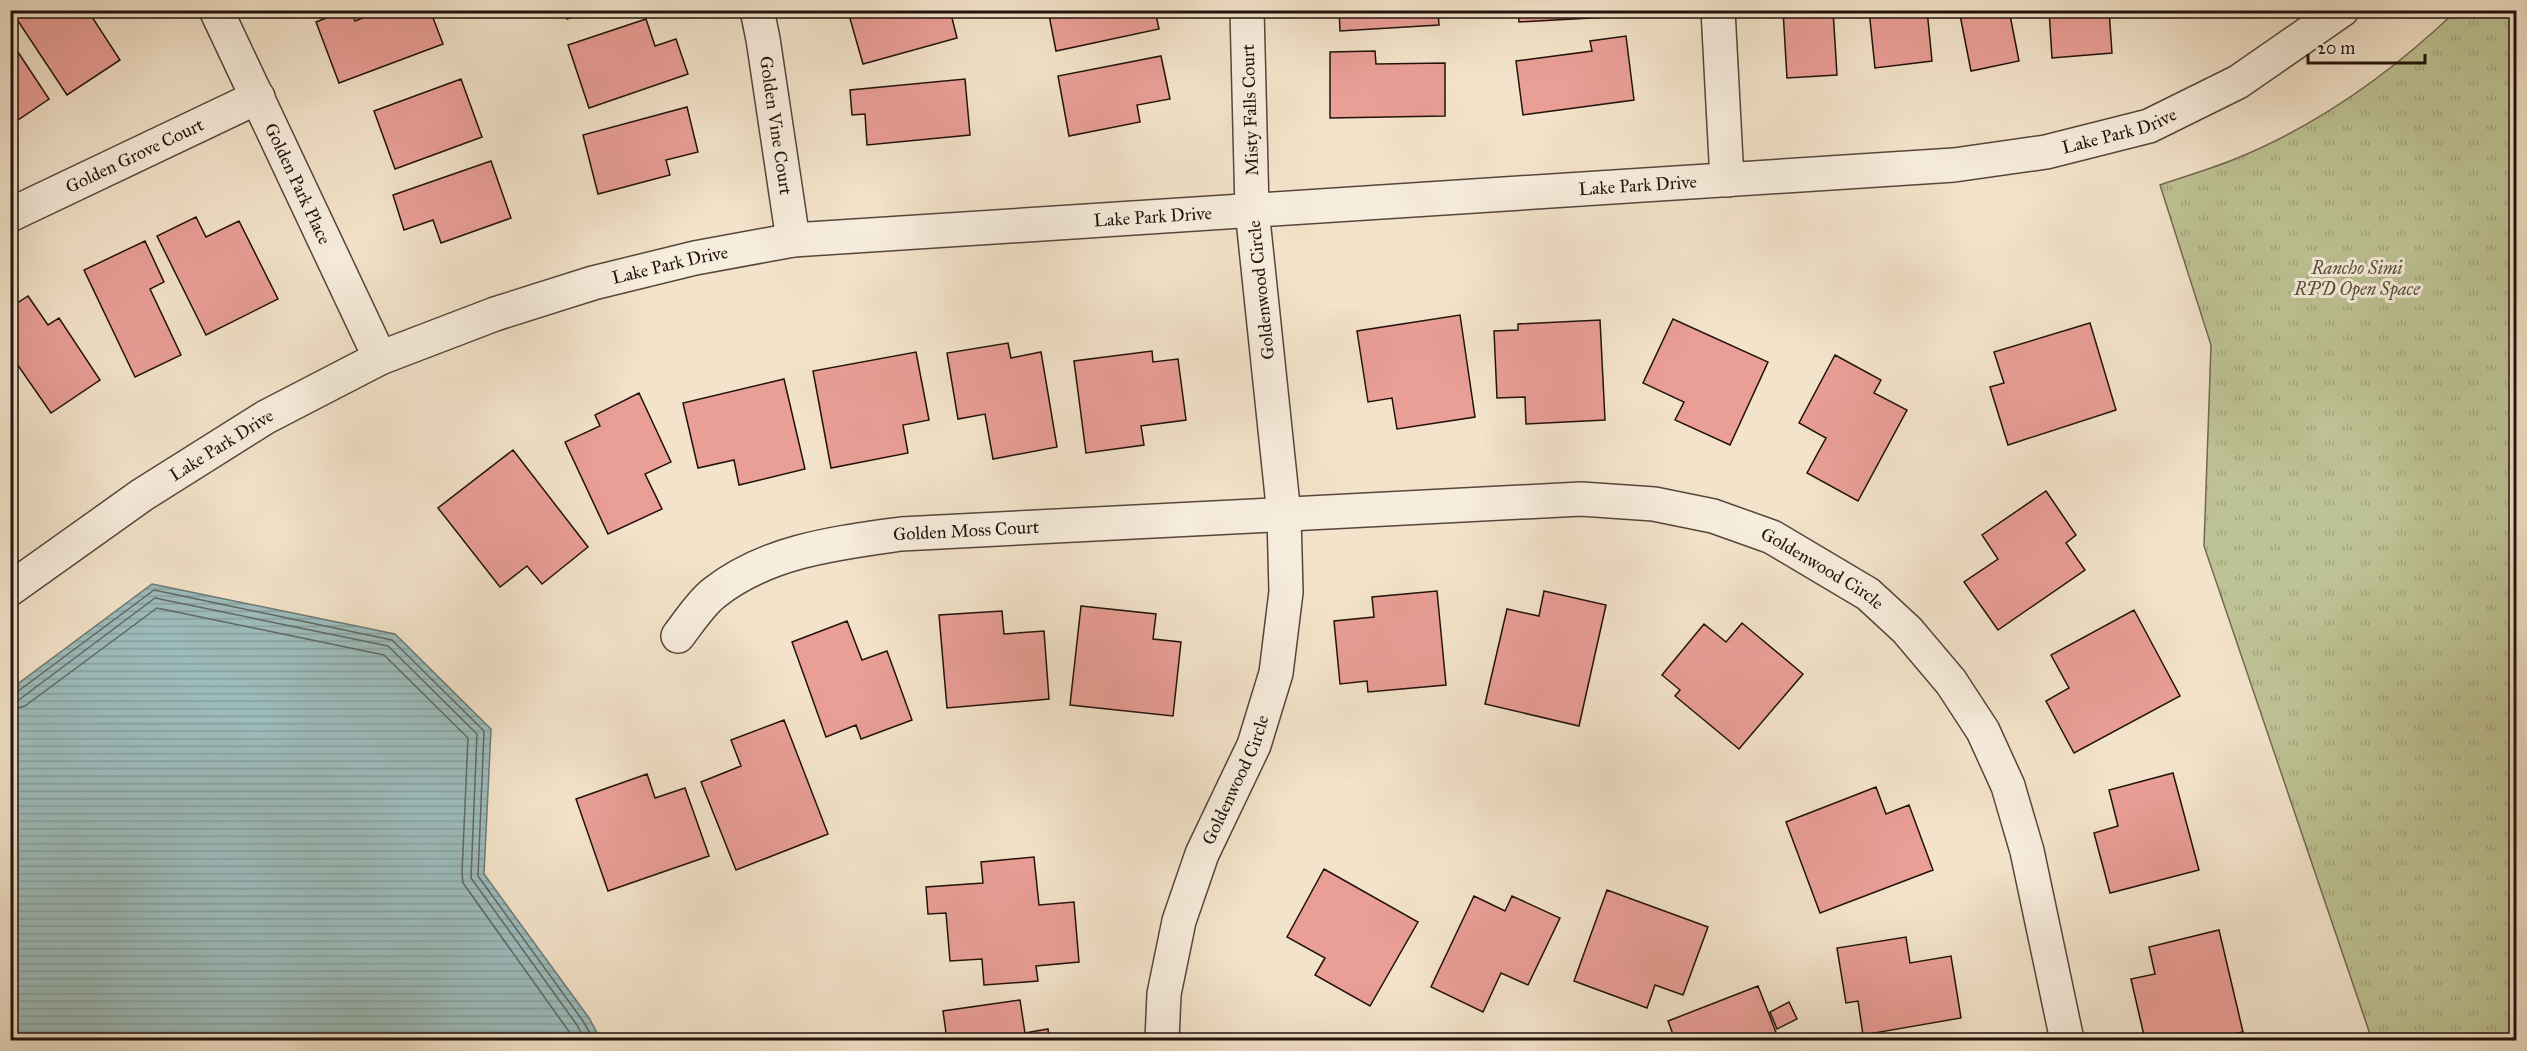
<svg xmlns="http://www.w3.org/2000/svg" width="2527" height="1051" viewBox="0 0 2527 1051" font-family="'IM FELL Great Primer',serif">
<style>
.park{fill:url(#park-tufts);stroke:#706a50;stroke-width:1.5}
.water{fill:url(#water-rules);stroke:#6b7976;stroke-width:1.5}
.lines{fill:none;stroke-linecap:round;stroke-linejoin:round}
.shore{stroke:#5f6864;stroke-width:1.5}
.building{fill:#e99e96;stroke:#21120b;stroke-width:1.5}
.minor-casing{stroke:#56463b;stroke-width:36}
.minor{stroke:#f7eddd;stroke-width:33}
.labels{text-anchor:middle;stroke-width:6;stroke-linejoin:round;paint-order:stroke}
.street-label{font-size:18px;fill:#21120b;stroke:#f7eddd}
.park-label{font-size:18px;font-style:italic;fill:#58503b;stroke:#f7eddd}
</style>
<defs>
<pattern id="park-tufts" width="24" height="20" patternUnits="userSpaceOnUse" patternTransform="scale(1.5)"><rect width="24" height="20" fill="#bec395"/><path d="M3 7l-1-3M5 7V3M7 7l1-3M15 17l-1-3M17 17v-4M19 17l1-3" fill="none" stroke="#a3a67f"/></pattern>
<pattern id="water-rules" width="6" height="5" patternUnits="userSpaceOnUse" patternTransform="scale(1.5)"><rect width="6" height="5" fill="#9dbdbd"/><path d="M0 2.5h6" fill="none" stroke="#87a1a1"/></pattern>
</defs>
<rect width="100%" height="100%" fill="#f3e3ca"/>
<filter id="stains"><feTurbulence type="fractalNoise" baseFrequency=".00333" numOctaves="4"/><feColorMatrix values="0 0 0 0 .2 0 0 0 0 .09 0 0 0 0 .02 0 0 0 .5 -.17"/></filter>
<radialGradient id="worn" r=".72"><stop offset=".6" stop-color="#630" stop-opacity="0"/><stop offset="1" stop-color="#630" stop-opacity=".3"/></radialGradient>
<path class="park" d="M2456 11H2516V1040H2372L2204 546 2211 345 2160 185C2183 177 2207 170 2230 161 2316 127 2390 74 2456 11Z"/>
<path class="water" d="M152 584 395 634 491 729 484 874 589 1018 601 1040H11V689Z"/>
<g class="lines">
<path class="shore" d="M10 694 17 692 154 590 392 640 484 731 478 876 583 1021 594 1040
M10 701 20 699 155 598 388 646 477 734 471 878 577 1025 585 1040
M10 710 25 706 157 608 384 655 468 738 462 873 463 883 575 1040"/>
</g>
<path class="building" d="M29 10H101L92 17 120 60 67 95 16 18Z
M346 10H351L355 21 383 10H430L443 44 339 83 316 22Z
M564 10H592L567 19Z
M866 10H950L957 38 863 64 849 15Z
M1048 10H1155L1159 29 1056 51Z
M1339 10H1438L1439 25 1340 31Z
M1518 10H1626L1627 16 1519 22Z
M1783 10H1833L1837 75 1787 78Z
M1869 10H1927L1932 61 1875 68Z
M1959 10H2009L2019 61 1971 71Z
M2049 10H2109L2112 53 2052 58Z
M646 19 655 46 676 39 688 74 589 108 568 45Z
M1626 36 1634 100 1523 115 1516 61 1592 51 1590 41Z
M10 40 49 99 15 122 10 115Z
M1375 51 1376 64 1445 63V116L1330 118V52Z
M1161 56 1170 99 1137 105 1140 122 1069 136 1058 76Z
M461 79 482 137 395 169 374 111Z
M965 79 970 135 867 145 865 114 852 115 850 90Z
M687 107 698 152 666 160 670 175 598 194 583 135Z
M491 161 511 218 441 243 433 220 404 230 393 195Z
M196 217 206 237 239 221 278 299 206 335 157 236Z
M145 241 164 282 150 289 181 355 135 377 84 270Z
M28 296 48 325 59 318 100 380 51 413 10 354V308Z
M1460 315 1475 417 1397 429 1392 398 1368 402 1357 331Z
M1673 319 1768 362 1730 445 1675 420 1684 402 1643 383Z
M1600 320 1605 420 1526 424 1525 397 1497 398 1494 331 1518 330V324Z
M2090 323 2116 410 2008 445 1990 387 2004 383 1994 352Z
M1008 343 1011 358 1041 352 1057 447 993 459 985 414 958 419 947 353Z
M1152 351 1153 362 1178 359 1186 420 1141 426 1144 445 1086 453 1074 361Z
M916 352 929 420 903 425 908 453 831 468 813 371Z
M1835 355 1881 380 1874 393 1907 410 1858 501 1807 473 1826 438 1799 423Z
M784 379 805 469 739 485 734 460 698 468 683 403Z
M639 393 671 462 645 474 662 509 608 534 565 442 600 426 595 415Z
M513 450 588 547 542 584 527 566 500 587 438 508Z
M2046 491 2076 535 2066 543 2085 570 1998 630 1964 582 1998 559 1982 535Z
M1437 591 1446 685 1368 692 1367 681 1340 684 1334 621 1374 617 1372 597Z
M1544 591 1606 605 1579 726 1485 704 1507 609 1539 616Z
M1081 606 1156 614 1153 639 1181 642 1173 716 1070 705Z
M2134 610 2180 696 2074 753 2046 701 2069 688 2051 655Z
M1002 611 1004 634 1044 631 1049 699 947 708 939 615Z
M847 621 862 660 887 651 912 720 861 739 856 725 826 737 792 642Z
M1742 623 1803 674 1739 749 1675 696 1680 690 1662 675 1704 624 1726 642Z
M784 720 828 834 736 870 701 782 741 766 731 740Z
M2173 773 2199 870 2110 893 2094 833 2118 826 2109 790Z
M647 774 655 798 685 788 709 856 608 891 576 799Z
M1876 787 1886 814 1909 805 1933 870 1820 913 1786 822Z
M1034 857 1039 905 1074 902 1079 962 1036 966 1038 981 984 985 982 959 950 961 946 913 928 914 926 887 983 883 981 862Z
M1324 869 1418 922 1370 1006 1315 975 1325 958 1287 937Z
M1607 890 1708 927 1683 995 1655 985 1647 1008 1574 981Z
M1474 896 1505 911 1512 896 1560 918 1528 985 1501 973 1483 1012 1431 987Z
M2219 930 2243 1032 2206 1040H2145L2131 979 2155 974 2149 947Z
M1906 937 1910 963 1951 956 1961 1018 1863 1035 1858 1001 1846 1003 1837 948Z
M1758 986 1779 1040H1675L1668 1021Z
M1020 1000 1025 1033 1048 1029 1049 1040H947L943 1011Z
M1789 1002 1797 1019 1777 1029 1770 1012Z"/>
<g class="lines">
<g class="minor-casing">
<g id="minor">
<path id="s1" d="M216 10 380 358"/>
<path id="s2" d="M757 10 763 39 793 240"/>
<path d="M1718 10 1727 180"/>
<path id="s3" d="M10 215 258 97"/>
<path id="s4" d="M10 589 142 495 266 417 380 358 495 314 593 283 695 258 793 240 1954 165 2046 152 2149 126 2238 82 2342 10"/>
<path id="s5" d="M678 636C689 622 700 604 714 593 767 551 836 543 901 534L1581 499 1654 504 1713 516 1772 537 1868 594 1907 630 1951 682 1983 731 2008 786 2027 851 2067 1040"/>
<path id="s6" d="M1162 1040 1164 994 1179 921 1202 854 1254 745 1276 673 1286 592 1284 515 1252 210 1247 10"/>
</g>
</g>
<use href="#minor" class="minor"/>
</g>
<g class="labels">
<g class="street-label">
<text transform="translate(1250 110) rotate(-92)" y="6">Misty Falls Court</text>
<text dy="6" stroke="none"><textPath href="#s2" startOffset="117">Golden Vine Court</textPath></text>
<text dy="6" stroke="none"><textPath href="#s4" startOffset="2200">Lake Park Drive</textPath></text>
<text dy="6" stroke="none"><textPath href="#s3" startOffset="138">Golden Grove Court</textPath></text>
<text dy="6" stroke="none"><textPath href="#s1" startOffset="192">Golden Park Place</textPath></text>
<text dy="6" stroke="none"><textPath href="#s4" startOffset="1714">Lake Park Drive</textPath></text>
<text dy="6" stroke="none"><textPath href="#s4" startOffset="1228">Lake Park Drive</textPath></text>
<text dy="6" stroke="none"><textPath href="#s4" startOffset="742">Lake Park Drive</textPath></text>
<text transform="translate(1261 290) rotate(-96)" y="6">Goldenwood Circle</text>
<text dy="6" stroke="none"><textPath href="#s4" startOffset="256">Lake Park Drive</textPath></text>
<text dy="6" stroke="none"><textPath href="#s5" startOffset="320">Golden Moss Court</textPath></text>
<text dy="6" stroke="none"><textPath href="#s5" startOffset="1191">Goldenwood Circle</textPath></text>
<text dy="6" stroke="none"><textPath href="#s6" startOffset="273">Goldenwood Circle</textPath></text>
</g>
<g class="park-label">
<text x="2357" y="274">Rancho Simi<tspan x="2357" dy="21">RPD Open Space</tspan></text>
</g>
</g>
<rect width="2527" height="1051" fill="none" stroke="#f3e3ca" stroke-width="36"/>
<rect x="12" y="12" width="2503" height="1027" fill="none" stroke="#21120b" stroke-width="3"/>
<rect x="18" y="18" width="2491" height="1015" fill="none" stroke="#21120b" stroke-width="1.5"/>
<path d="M2308 54v9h117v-9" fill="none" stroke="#21120b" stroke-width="3"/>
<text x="2317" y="54" font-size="18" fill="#21120b" stroke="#f7eddd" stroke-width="4.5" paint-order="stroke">20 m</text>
<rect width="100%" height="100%" filter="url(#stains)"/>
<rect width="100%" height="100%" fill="url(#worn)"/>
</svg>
